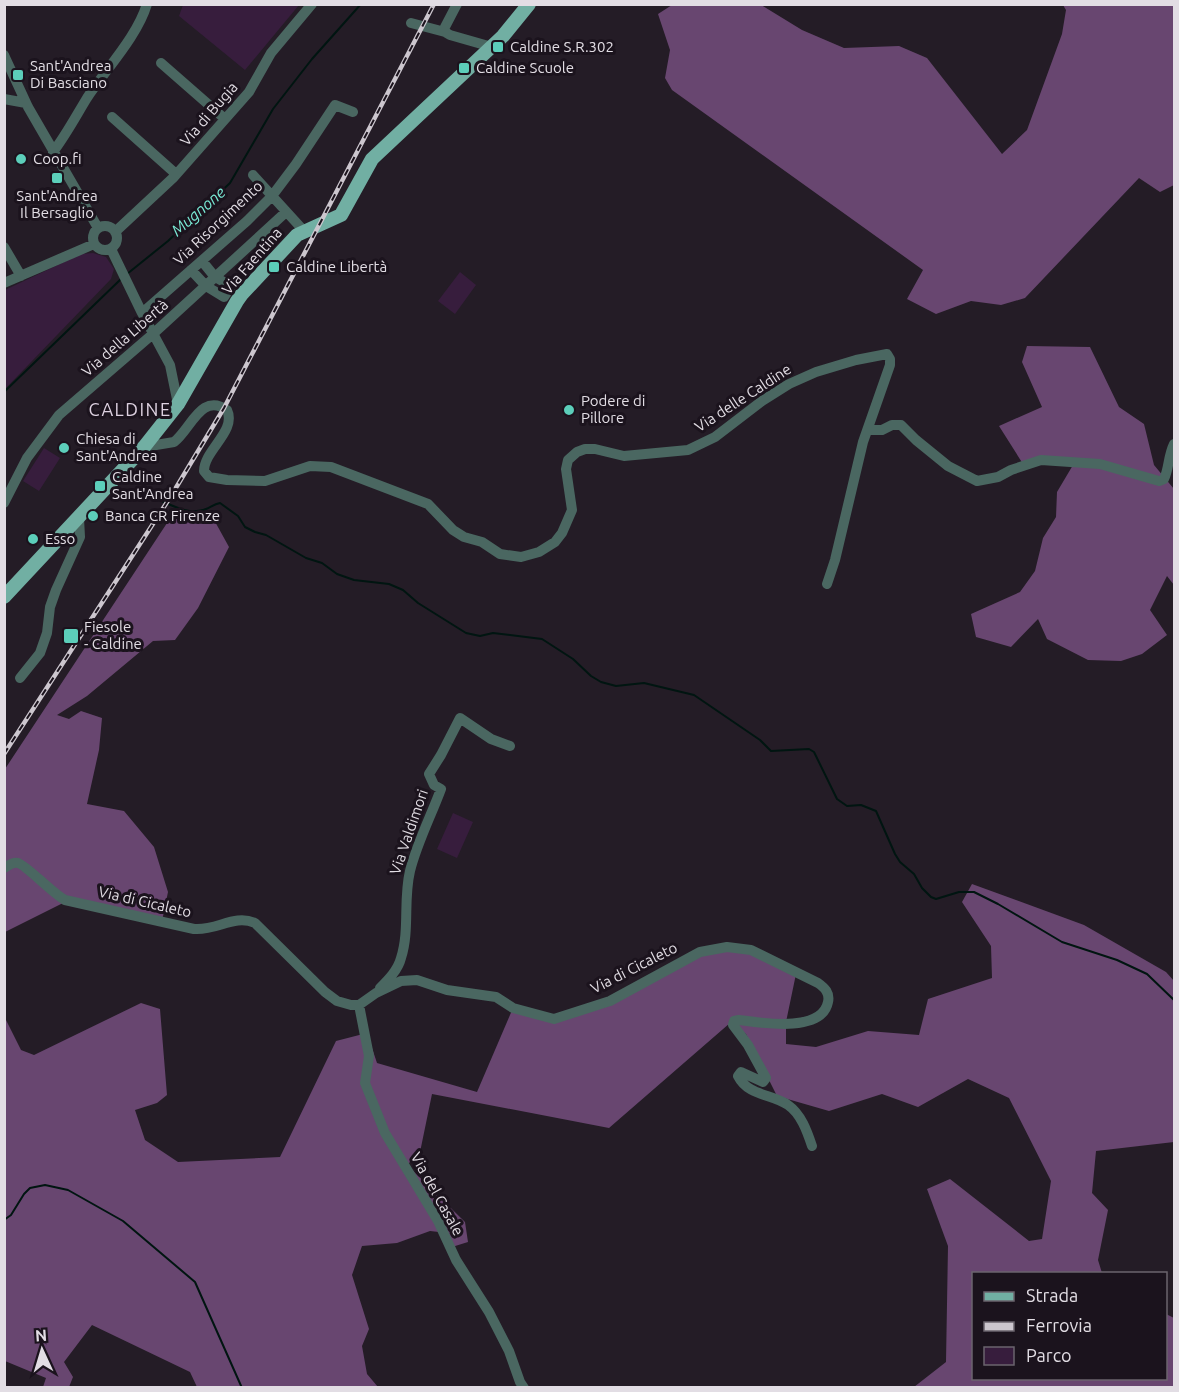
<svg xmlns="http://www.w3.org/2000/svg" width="1179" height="1392" viewBox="0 0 1179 1392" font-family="Ubuntu,sans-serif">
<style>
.green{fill:#371d3d}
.forest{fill:#684670}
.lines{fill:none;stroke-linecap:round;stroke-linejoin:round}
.stream{stroke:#001511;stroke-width:2}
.minor{stroke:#4a6761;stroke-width:10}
.major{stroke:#71afa3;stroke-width:14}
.rail-casing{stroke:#ccc6ce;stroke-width:4.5}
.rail{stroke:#1b131d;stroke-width:2;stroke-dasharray:7;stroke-linecap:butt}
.poi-dot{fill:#5cceba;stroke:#1b131d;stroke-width:2}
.labels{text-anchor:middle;stroke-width:6;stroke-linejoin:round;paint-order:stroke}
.poi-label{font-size:15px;fill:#e2dde4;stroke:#1b131d;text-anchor:start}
.street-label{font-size:15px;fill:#e2dde4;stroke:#1b131d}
.water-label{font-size:16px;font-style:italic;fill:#7aebd6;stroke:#1b131d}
.quarter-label{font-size:18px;letter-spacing:1.5px;fill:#ddd1e0;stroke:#1b131d}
</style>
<rect width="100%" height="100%" fill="#241c26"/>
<path class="green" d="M183 5V4L299 5 245 70 179 16Z
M93 253 106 257 114 269 111 279 5 389V290L81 254Z
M460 272 476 285 455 314 438 301Z
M44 448 60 458 39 491 23 481Z
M453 813 473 822 457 858 437 849Z"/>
<path class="forest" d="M672 5H761L802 30 844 48 899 46 927 58 1002 154 1027 130 1062 34 1066 10 1063 5H1174V185L1160 192 1139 178 1025 298 1001 305 971 301 936 314 907 299 923 270 672 90 665 78 670 50 658 14Z
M1027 346 1090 347 1119 407 1144 424 1154 465 1174 489V585L1167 576 1150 610 1167 635 1142 654 1121 661 1088 660 1047 639 1038 619 1011 647 976 637 971 614 1020 592 1035 571 1043 538 1056 517 1057 492 1073 465 1023 464 999 426 1042 407 1022 362Z
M171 517 213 518 229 547 198 608 175 640 153 641 87 696 57 715 69 719 81 711 102 718 99 750 87 804 124 811 154 847 168 892 162 921 69 900 5 932V769Z
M972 884 1084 925 1166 972 1174 981V1142L1096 1151 1092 1193 1108 1210 1098 1260 1102 1273 974 1274V1378H1166V1314L1174 1318V1387H914L946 1362 948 1246 927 1189 950 1179 1029 1241 1042 1239 1051 1181 1009 1098 968 1079 918 1107 882 1094 829 1111 777 1096 746 1034 730 1023 609 1128 432 1094 419 1157 411 1159 408 1166 465 1222 468 1242 452 1247 439 1232 430 1231 397 1243 362 1246 352 1275 369 1329 362 1346 367 1374 378 1387H197L190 1372 92 1325 64 1362 73 1377 69 1387H43L46 1378 5 1361V1018L21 1050 34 1055 141 1003 160 1009 167 1095 157 1103 135 1110 145 1140 178 1162 280 1157 336 1041 367 1033 377 1063 477 1092 513 1008 554 1019 610 1001 700 952 751 950 796 974 786 1022V1044L816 1047 868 1031 919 1035 928 999 992 978 991 946 962 902Z"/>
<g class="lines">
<path class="stream" d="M127 274 168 241 230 183 273 109 312 59 361 4
M4 392 122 278
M157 499C171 505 190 516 206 509 211 507 214 504 220 503L238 516 245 527 255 532 266 535 306 558 322 563 337 574 354 580 389 584 403 590 418 603 466 633 480 636 493 633 542 639 573 659 591 676 601 682 616 686 644 683 694 695 760 740 771 751 809 749 814 752 837 799 847 806 861 805 876 811 895 854 900 862 914 874 922 888 931 897 936 899 959 892H974L998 904 1062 942 1117 960 1147 974 1174 1000
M4 1220 11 1215 24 1194 30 1188 45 1185 68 1190 123 1221 195 1282 242 1388"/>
<path class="minor" d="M457 4 445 27V32L450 35 492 47
M411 23 445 32
M4 55 28 107 98 228
M161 63 225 119
M4 99 26 103
M112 117 176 174
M53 152C66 135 76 116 87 98 106 69 137 37 147 4
M253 175 304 231
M93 238a12 12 0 1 1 24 0a12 12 0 1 1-24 0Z
M115 232 174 177 249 92 271 53 312 4
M4 247 21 276
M111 249 142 313 170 365 178 404
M191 270 206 286 224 297 231 286 215 277 202 261
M4 283 94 244
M142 313 247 221 272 196 296 164 335 105 353 112
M868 430H882L892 425H901L916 440 948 466 977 481 998 477 1011 470 1041 460 1100 464 1159 481 1164 479C1169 469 1168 456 1174 444
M144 447 174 442C191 429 201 392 227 410 237 431 204 450 204 471L209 477 227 480 265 481 310 466 331 467 428 504 453 530 464 537 482 542 500 554 521 557 539 552 555 542 562 533 572 510 566 469 568 460 577 452 585 449H595L624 456 688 450 715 437 762 401 789 384 816 372 856 360 887 354 890 359V365L863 442 835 560 827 584
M4 503 27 458 59 415 154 333 286 212
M20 678 40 653 47 633 50 607 56 590 80 537 79 518
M4 868C9 865 13 862 18 863 26 865 52 893 65 900L194 929C217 931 234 914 255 923L325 992 337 1001 351 1005H359L376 993 401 981 417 980 447 990 496 997 513 1008 554 1019 610 1001 700 952 727 947 751 950 818 983C825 988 830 993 828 1002 822 1033 762 1023 739 1020L734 1021 733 1025 748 1045 766 1078 763 1082 741 1072 738 1076C748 1096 772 1094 788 1105 801 1114 807 1131 812 1146
M380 988C388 980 398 970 401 958 410 930 403 900 410 871 417 843 431 816 441 789L434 785 429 774 441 755 460 718 491 739 510 746
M359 1005 369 1056 365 1083 385 1133 438 1221 456 1260 489 1312 509 1351 520 1382 524 1388"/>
<path class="major" d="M4 597 144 447 178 404 237 301 242 294 297 235 341 215 372 159 503 36 529 4"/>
<g class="rail-casing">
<path id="rail" d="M4 754 171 496 224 408 434 4"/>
</g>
<use href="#rail" class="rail"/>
</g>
<g class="poi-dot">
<rect x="492" y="41" width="12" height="12" rx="3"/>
<rect x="458" y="62" width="12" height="12" rx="3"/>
<rect x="12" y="69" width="12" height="12" rx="3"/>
<circle cx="21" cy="159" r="6"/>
<rect x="51" y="172" width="12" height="12" rx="3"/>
<rect x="268" y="261" width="12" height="12" rx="3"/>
<circle cx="569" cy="410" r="6"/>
<circle cx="64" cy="448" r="6"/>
<rect x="94" y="480" width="12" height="12" rx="3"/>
<circle cx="93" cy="516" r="6"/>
<circle cx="33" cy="539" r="6"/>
<rect x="63" y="628" width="16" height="16" rx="3"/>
</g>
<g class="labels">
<g class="poi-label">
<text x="510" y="52">Caldine S.R.302</text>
<text x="30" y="71">Sant'Andrea<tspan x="30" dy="17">Di Basciano</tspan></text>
<text x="476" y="73">Caldine Scuole</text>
<text x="33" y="164">Coop.fi</text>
<text x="57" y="201" text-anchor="middle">Sant'Andrea<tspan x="57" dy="17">Il Bersaglio</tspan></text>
<text x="286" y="272">Caldine Libertà</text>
<text x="581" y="406">Podere di<tspan x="581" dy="17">Pillore</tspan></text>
<text x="76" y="444">Chiesa di<tspan x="76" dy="17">Sant'Andrea</tspan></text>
<text x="112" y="482">Caldine<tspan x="112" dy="17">Sant'Andrea</tspan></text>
<text x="105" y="521">Banca CR Firenze</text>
<text x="45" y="544">Esso</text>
<text x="84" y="632">Fiesole<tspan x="84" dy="17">- Caldine</tspan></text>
</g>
<g class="street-label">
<text transform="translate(209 114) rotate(-49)" y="5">Via di Bugia</text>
<text transform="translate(218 223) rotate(-43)" y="5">Via Risorgimento</text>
<text transform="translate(252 261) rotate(-49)" y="5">Via Faentina</text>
<text transform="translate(125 338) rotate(-41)" y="5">Via della Libertà</text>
<text transform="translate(743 398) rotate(-33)" y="5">Via delle Caldine</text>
<text transform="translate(409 832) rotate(-71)" y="5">Via Valdimori</text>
<text transform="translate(145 902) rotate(13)" y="5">Via di Cicaleto</text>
<text transform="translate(634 968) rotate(-27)" y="5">Via di Cicaleto</text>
<text transform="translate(437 1194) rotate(61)" y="5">Via del Casale</text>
</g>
<g class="water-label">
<text transform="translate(198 211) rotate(-41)" y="6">Mugnone</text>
</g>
<g class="quarter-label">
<text x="130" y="416">CALDINE</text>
</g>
</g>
<rect width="1179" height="1392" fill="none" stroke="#e2dde4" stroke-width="12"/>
<rect x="972" y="1272" width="195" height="108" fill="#1b131d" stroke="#6b646d" stroke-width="1.5"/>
<rect x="984" y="1292" width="30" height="9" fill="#71afa3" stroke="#6b646d" stroke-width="1.5"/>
<text x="1026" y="1302" font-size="18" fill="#e2dde4">Strada</text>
<rect x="984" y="1322" width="30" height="9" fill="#ccc6ce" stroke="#6b646d" stroke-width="1.5"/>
<text x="1026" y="1332" font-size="18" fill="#e2dde4">Ferrovia</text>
<rect x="984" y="1347" width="30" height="18" fill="#371d3d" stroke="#6b646d" stroke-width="1.5"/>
<text x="1026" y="1362" font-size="18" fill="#e2dde4">Parco</text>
<g transform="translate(42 1350) rotate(356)" stroke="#1b131d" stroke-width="4.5" paint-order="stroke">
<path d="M0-4.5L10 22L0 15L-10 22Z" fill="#e2dde4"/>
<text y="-9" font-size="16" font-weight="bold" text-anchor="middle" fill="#e2dde4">N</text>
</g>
</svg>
